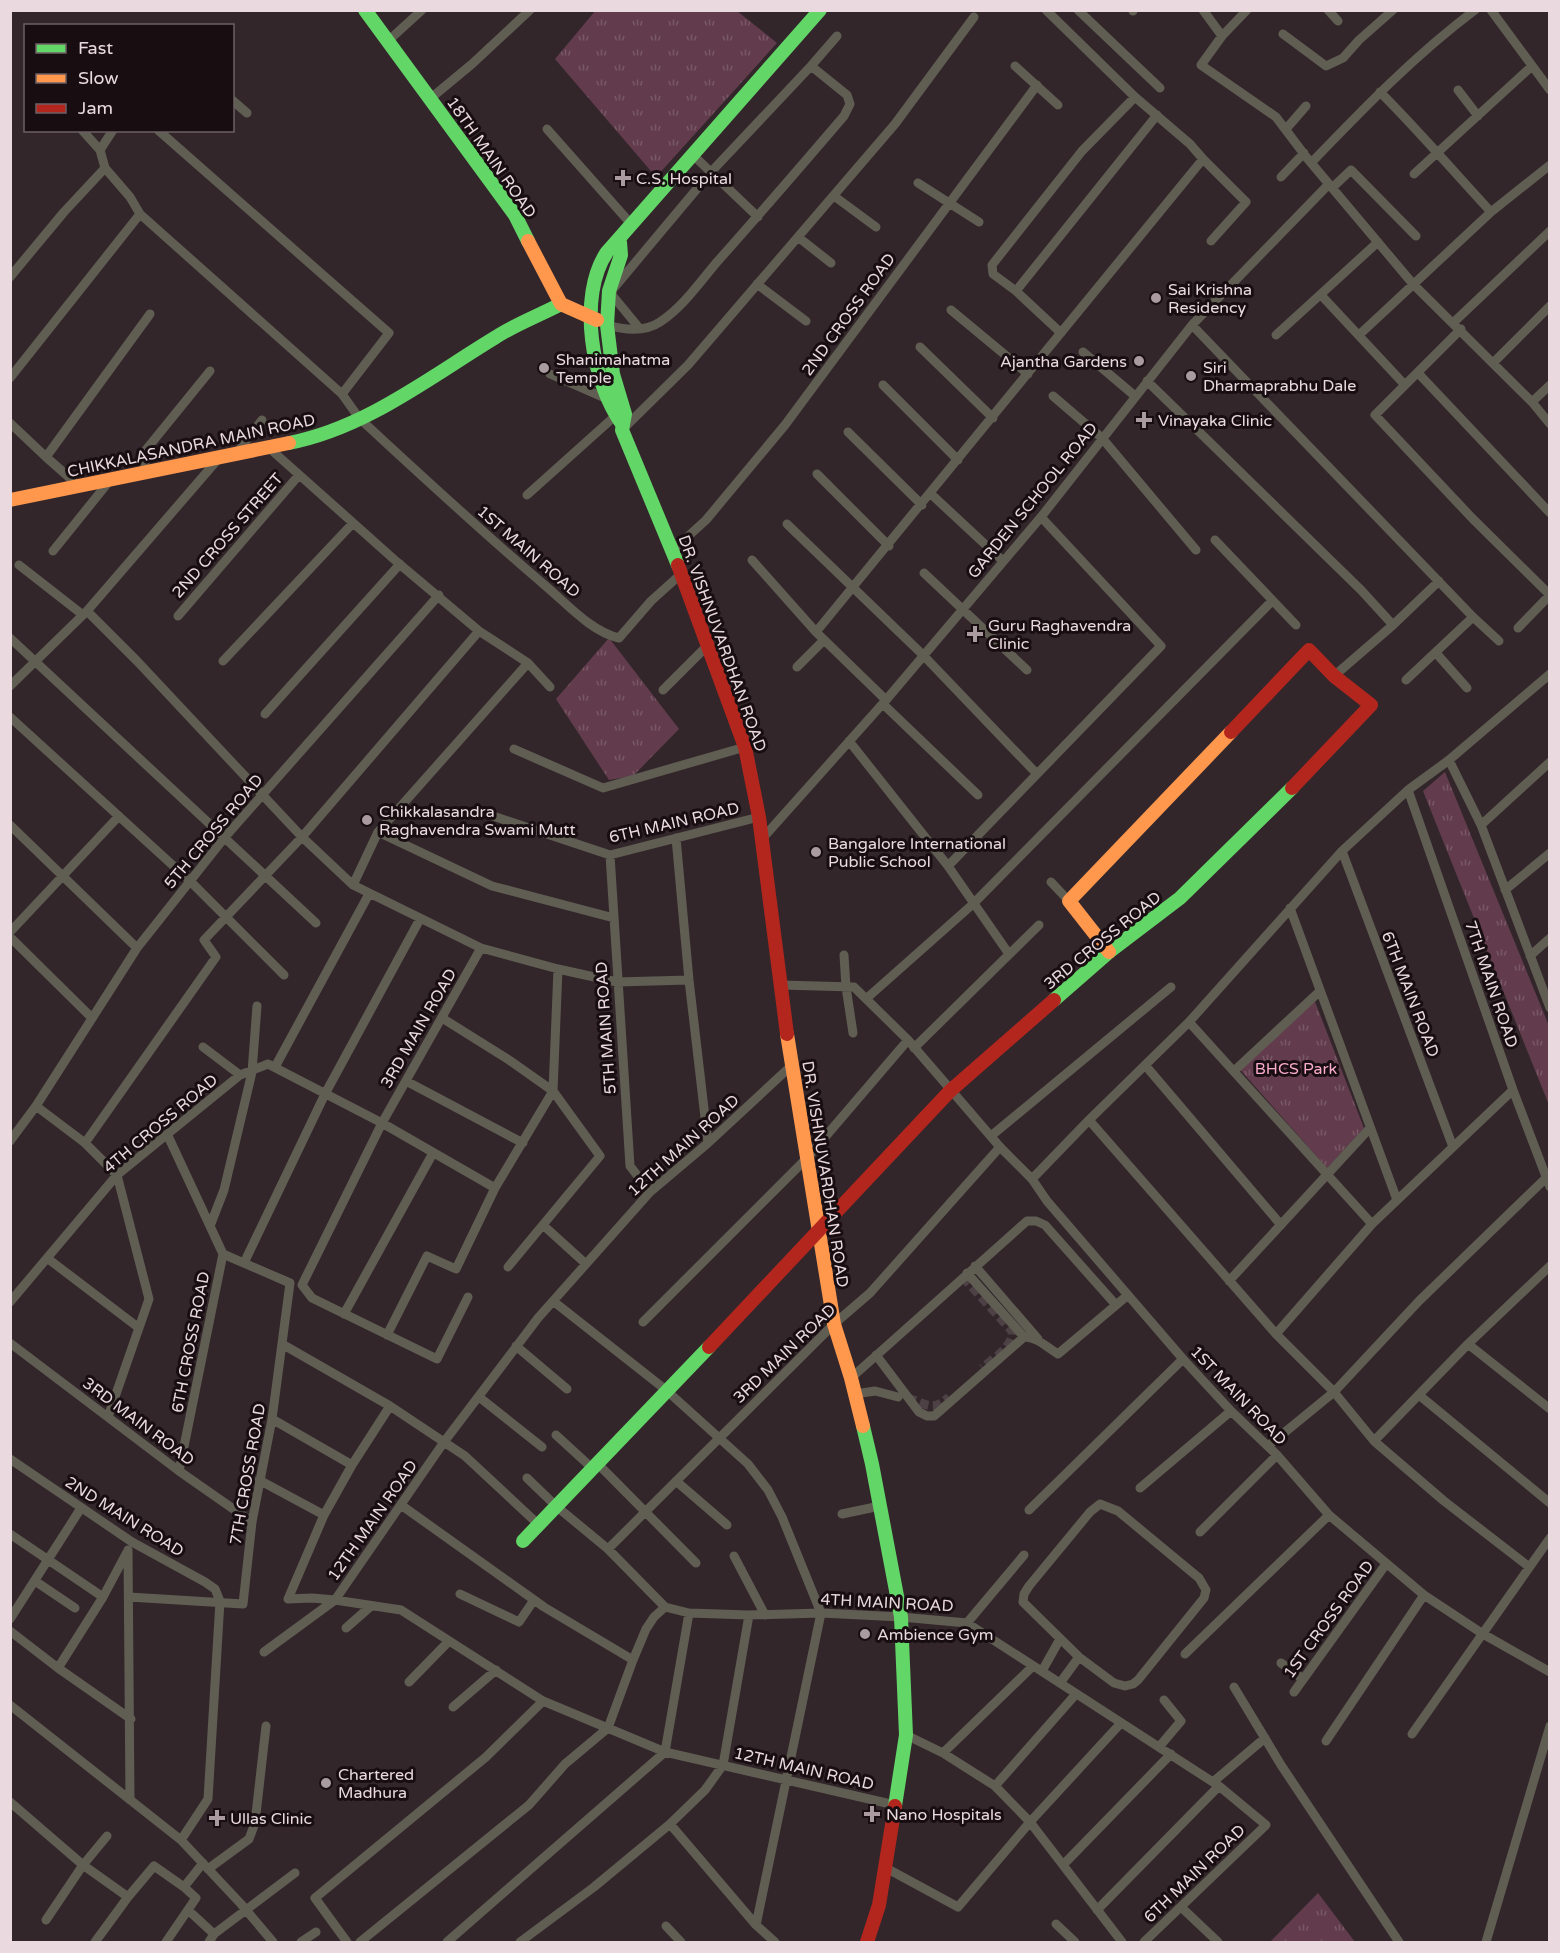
<svg xmlns="http://www.w3.org/2000/svg" width="1560" height="1953" viewBox="0 0 1560 1953" font-family="'Varela Round',sans-serif">
<style>
.grass{fill:url(#grass-tufts)}
.lines{fill:none;stroke-linecap:round;stroke-linejoin:round}
.street-tunnel{stroke:#4e4146;stroke-width:9;stroke-dasharray:9 4.5;stroke-linecap:butt}
.street{stroke:#605e53;stroke-width:9}
.fast{stroke:#63d668;stroke-width:14}
.slow{stroke:#ff974d;stroke-width:14}
.jam{stroke:#b3261e;stroke-width:14}
.poi-dot{fill:#aa9ba1;stroke:#180e12;stroke-width:2}
.labels{text-anchor:middle;stroke-width:6;stroke-linejoin:round;paint-order:stroke}
.street-label{font-size:16px;fill:#eadae0;stroke:#180e12}
.poi-label{font-size:16px;fill:#eadae0;stroke:#180e12;text-anchor:start}
.park-label{font-size:16px;fill:#fbabcc;stroke:#180e12}
</style>
<defs>
<pattern id="grass-tufts" width="24" height="20" patternUnits="userSpaceOnUse" patternTransform="scale(1.5)"><rect width="24" height="20" fill="#623c4c"/><path d="M3 7l-1-3M5 7V3M7 7l1-3M15 17l-1-3M17 17v-4M19 17l1-3" fill="none" stroke="#795866"/></pattern>
</defs>
<rect width="100%" height="100%" fill="#32262b"/>
<path class="grass" d="M596 10 737 11 777 43 656 177 555 59Z
M609 638 679 729 633 776 609 780 556 699Z
M1445 772 1549 1026V1105L1423 791Z
M1312 994 1364 1128 1327 1168 1236 1065Z
M1318 1893 1355 1942H1270Z"/>
<g class="lines">
<path class="street-tunnel" d="M963 1277 1012 1331C1014 1346 993 1359 982 1368
M907 1398C926 1403 932 1413 949 1397"/>
<path class="street" d="M1078 10 1160 88
M1133 10V11
M1203 10 1222 36 1201 65 1276 117 1307 158 1413 284 1532 402 1550 424
M1328 10 1338 21
M1491 10 1550 90
M1283 34 1326 66 1343 58 1359 40 1393 10
M1222 36 1247 10
M388 41 422 10
M1015 66 1058 105
M1458 90 1478 116
M1380 92C1419 131 1454 172 1491 212
M431 98 472 64 530 10
M232 100 247 113
M547 129 632 225
M1286 129 1306 106
M82 130 100 150
M113 130 100 150 105 168 130 197 140 214 342 394 359 418C422 476 483 533 548 588 568 605 592 632 619 638L651 601 681 574
M158 130 389 333 342 394
M694 156 758 217
M1203 159 1246 202 1211 241
M1311 163C1363 109 1415 55 1475 10
M1414 174 1532 66
M1281 177 1304 153
M918 183 979 222
M1332 188 1351 170 1416 236
M834 196 876 227
M798 237 831 263
M10 277 64 212 105 168
M757 284 806 321
M1016 291 1157 115
M1321 295 1404 384
M951 310 1028 374
M1454 322 1550 231
M607 325C624 330 645 332 660 322 683 307 700 282 717 262 760 214 802 165 844 116L850 104 847 95 811 66 837 36
M1192 325 1473 617 1406 680
M640 329 612 295 613 289 711 172 811 66
M1461 329 1375 415 1472 518 1550 595
M1061 333 1016 291 993 274 992 265 1082 151 1135 97
M1276 335 1378 242
M1359 335 1491 212 1550 165
M920 347 993 418
M1083 352 1135 396
M1493 363 1550 306
M1418 373 1550 513
M550 374 607 399
M10 378 140 214
M1147 381 1361 590 1393 625 1334 676
M883 385 958 460
M1053 396 1102 438 1196 550
M1532 402 1550 385
M10 423 46 457
M622 430 688 365 895 124 974 17
M848 432 922 505
M268 447 397 562 479 631 528 663 378 832 353 885
M236 454 262 420
M145 473V451L210 371
M817 474 889 546
M79 486 46 457 150 314
M931 494 1003 561
M527 495 614 417
M787 524 923 655 1037 774
M1215 540 1296 625
M673 550 706 520 785 425 1037 85
M53 551 111 479
M752 560 816 632 886 700
M19 565 83 615
M924 573 1027 670
M87 611 219 458
M178 616 299 475
M1473 617 1499 641
M1393 625 1439 581
M1518 628 1549 596
M816 632 1203 159 1190 144 1135 97 1046 10
M10 638 316 923
M1436 653 1467 688
M223 661 353 523
M528 663 550 687
M797 667 824 640
M10 686 87 611 137 661 302 837 353 885 481 948 558 969 617 982 689 980
M663 690 708 645
M883 704 978 795
M265 714 400 564
M10 717 190 881 284 975
M849 741 948 866 1009 954
M514 749 603 788 745 747
M1449 760 1481 825 1550 1008
M1408 790 1513 1090 1550 1187
M493 816 610 855 759 817
M10 825 137 948
M1481 825 1550 762
M378 832 492 886 614 918
M676 838 689 980 708 1143
M762 839 886 700 1041 517 1192 325 1329 184
M1342 851 1453 1147
M610 855 630 1166 650 1192
M948 866 1161 646 1041 517
M1051 882 1069 901
M1505 890 1550 853
M1290 908 1397 1200
M10 932 119 816
M10 937 92 1018
M844 955 846 987 853 1033
M1530 956 1550 938
M780 985 854 987 908 1040 1000 1147 1032 1179 1047 1201 1183 1359 1231 1411 1277 1455 1329 1515 1424 1595 1483 1634 1550 1672
M867 998 973 904 1272 601
M442 1018 509 1060 553 1091 600 1156 508 1267
M1189 1022 1372 1224
M203 1047 240 1075
M914 1048 1039 925
M1145 1065 1281 1225
M791 1066 708 1143 650 1192 538 1318 444 1442 335 1600 401 1610 543 1701 665 1752 895 1805
M275 1067 369 894
M1234 1071 1320 991
M406 1081 523 1143
M36 1106 85 1143 117 1175 149 1299 108 1417
M1089 1120 1276 1334 1372 1224 1513 1090
M991 1136 1171 987
M10 1141 36 1106 137 948 225 837 439 595
M85 1143 216 957 204 940 302 837 479 631
M1032 1179 1089 1120 1189 1022 1342 851 1408 790 1449 760 1550 674
M543 1225 586 1264
M210 1226 224 1190 252 1072 257 1006
M47 1258 139 1328
M244 1263 325 1094 420 919
M975 1266 1038 1339
M967 1273 1024 1337
M1229 1281 1370 1128
M468 1297 437 1359 312 1298 302 1285 382 1123 481 948
M553 1301 666 1390 748 1464 768 1490 782 1517 821 1613 756 1925
M10 1302 117 1175 240 1075 268 1064 382 1123 495 1188
M344 1314 433 1153
M643 1322 808 1157 908 1040
M1276 1334 1334 1392 1374 1441 1444 1501 1528 1566
M387 1335 427 1256 456 1269 495 1188 553 1091 558 969
M10 1343 179 1471 252 1522
M282 1344 390 1406 465 1456 538 1524
M1468 1344 1550 1409
M516 1346 567 1389
M876 1355 919 1412 927 1416H934L1024 1337C1038 1337 1046 1347 1058 1354L1128 1295
M851 1378 1027 1221H1036L1045 1225 1116 1305
M855 1394 875 1391 898 1397
M1419 1395 1550 1503
M479 1397 542 1447
M272 1419 352 1465
M556 1435 592 1468
M1374 1441 1468 1344 1550 1266
M1268 1446 1334 1392 1419 1301 1546 1178
M10 1459 132 1542 205 1582 215 1589 220 1601 208 1799 181 1840
M597 1463 696 1563
M179 1471 223 1254
M527 1478 556 1506 608 1549 665 1607 689 1613 749 1615 821 1613 901 1617 967 1623 1219 1786 1266 1825 1144 1942
M259 1480 324 1515
M676 1481 727 1525
M1140 1488 1231 1411
M1100 1504 1118 1511 1199 1578 1206 1590 1204 1598 1138 1680 1133 1684 1125 1686 1114 1683 1079 1657 1023 1602 1024 1594 1029 1586 1090 1512Z
M401 1505 544 1607 633 1660
M1029 1510 1183 1359
M842 1514 880 1506
M1200 1532 1277 1455
M10 1534 103 1597
M608 1549 834 1324 870 1293 1000 1147
M128 1550 130 1800
M734 1556 765 1615
M35 1581 75 1608
M460 1594 519 1622 534 1600
M129 1597 243 1604 252 1522 272 1419 290 1283 223 1254 168 1136
M10 1619 81 1508
M967 1623 1024 1555
M346 1628 371 1606
M10 1631 58 1668 131 1719
M264 1652 335 1600 312 1598 288 1599 324 1515 352 1465 390 1406
M1185 1654 1329 1515
M1281 1663 1303 1679
M58 1668 103 1597 127 1552
M1042 1671 1060 1639
M409 1682 449 1641
M1060 1683 1079 1657
M1234 1687 1281 1765 1399 1942
M1294 1692 1386 1564
M10 1705 181 1840 241 1904 273 1942
M453 1707 496 1670
M1412 1734 1550 1538
M906 1735 943 1753 995 1786 1030 1822 1122 1942
M1326 1741 1424 1595
M1159 1747 1181 1721 1164 1700
M943 1753 1033 1666
M1213 1782 1265 1738
M995 1786 1076 1694
M10 1802 83 1865 128 1897
M670 1824 756 1925 775 1942
M1063 1865 1171 1754
M886 1868 958 1907 1030 1822 1121 1723
M208 1869 249 1839 255 1823 266 1726
M1181 1907 1218 1942
M188 1910 214 1934
M1097 1910 1219 1786
M46 1920 83 1865 107 1836
M1056 1924 1075 1942
M666 1926 681 1942
M95 1942 128 1897 154 1866 184 1887
M166 1942 196 1898 184 1887 203 1863
M209 1942 214 1934 295 1873
M301 1942 316 1932
M347 1942 315 1898 486 1757 543 1701
M360 1942 529 1805 565 1764 608 1728 633 1660 646 1629 654 1617 665 1607
M447 1942 665 1752 689 1613
M520 1942 594 1887 670 1824 705 1790 723 1765 749 1615
M1486 1942 1550 1726"/>
<path class="fast" d="M365 10 515 215 528 241
M620 242 621 255 609 291 607 325 613 374 625 414 622 430 678 565
M622 424C592 383 577 296 607 252L820 10
M289 443C366 428 430 377 496 337 516 324 540 315 561 304
M1054 1000 1109 952 1180 898 1292 788
M863 1426 872 1464 901 1617 906 1735 895 1806
M523 1541 709 1347"/>
<path class="slow" d="M528 241 561 304 597 320
M10 500 289 443
M1109 952 1069 901 1231 732
M787 1034 834 1324 851 1378 863 1426"/>
<path class="jam" d="M678 565 745 747 759 817 787 1034
M1231 732 1309 650 1334 676 1371 705 1292 788
M709 1347 950 1091 1054 1000
M867 1942 879 1905 895 1806"/>
</g>
<g class="poi-dot">
<path d="M620 169h6v6h6v6h-6v6h-6v-6h-6v-6h6z"/>
<circle cx="1156" cy="298" r="6"/>
<circle cx="1139" cy="361" r="6"/>
<circle cx="544" cy="368" r="6"/>
<circle cx="1191" cy="376" r="6"/>
<path d="M1141 411h6v6h6v6h-6v6h-6v-6h-6v-6h6z"/>
<path d="M972 625h6v6h6v6h-6v6h-6v-6h-6v-6h6z"/>
<circle cx="367" cy="820" r="6"/>
<circle cx="816" cy="852" r="6"/>
<circle cx="865" cy="1634" r="6"/>
<circle cx="326" cy="1783" r="6"/>
<path d="M869 1805h6v6h6v6h-6v6h-6v-6h-6v-6h6z"/>
<path d="M214 1809h6v6h6v6h-6v6h-6v-6h-6v-6h6z"/>
</g>
<g class="labels">
<g class="street-label">
<text transform="translate(492 157) rotate(55)" y="6">18TH MAIN ROAD</text>
<text transform="translate(848 314) rotate(-54)" y="6">2ND CROSS ROAD</text>
<text transform="translate(191 445) rotate(-12)" y="6">CHIKKALASANDRA MAIN ROAD</text>
<text transform="translate(1032 500) rotate(-51)" y="6">GARDEN SCHOOL ROAD</text>
<text transform="translate(227 535) rotate(-49)" y="6">2ND CROSS STREET</text>
<text transform="translate(529 551) rotate(41)" y="6">1ST MAIN ROAD</text>
<text transform="translate(723 643) rotate(70)" y="6">DR. VISHNUVARDHAN ROAD</text>
<text transform="translate(674 822) rotate(-13)" y="6">6TH MAIN ROAD</text>
<text transform="translate(213 831) rotate(-50)" y="6">5TH CROSS ROAD</text>
<text transform="translate(1102 940) rotate(-39)" y="6">3RD CROSS ROAD</text>
<text transform="translate(1492 984) rotate(71)" y="6">7TH MAIN ROAD</text>
<text transform="translate(1411 994) rotate(69)" y="6">6TH MAIN ROAD</text>
<text transform="translate(418 1028) rotate(-60)" y="6">3RD MAIN ROAD</text>
<text transform="translate(605 1028) rotate(-94)" y="6">5TH MAIN ROAD</text>
<text transform="translate(160 1123) rotate(-40)" y="6">4TH CROSS ROAD</text>
<text transform="translate(683 1145) rotate(-42)" y="6">12TH MAIN ROAD</text>
<text transform="translate(826 1174) rotate(81)" y="6">DR. VISHNUVARDHAN ROAD</text>
<text transform="translate(190 1342) rotate(-79)" y="6">6TH CROSS ROAD</text>
<text transform="translate(784 1353) rotate(-44)" y="6">3RD MAIN ROAD</text>
<text transform="translate(1239 1395) rotate(46)" y="6">1ST MAIN ROAD</text>
<text transform="translate(139 1421) rotate(37)" y="6">3RD MAIN ROAD</text>
<text transform="translate(247 1474) rotate(-80)" y="6">7TH CROSS ROAD</text>
<text transform="translate(125 1516) rotate(32)" y="6">2ND MAIN ROAD</text>
<text transform="translate(372 1520) rotate(-55)" y="6">12TH MAIN ROAD</text>
<text transform="translate(887 1602) rotate(3)" y="6">4TH MAIN ROAD</text>
<text transform="translate(1328 1619) rotate(-54)" y="6">1ST CROSS ROAD</text>
<text transform="translate(804 1768) rotate(13)" y="6">12TH MAIN ROAD</text>
<text transform="translate(1194 1873) rotate(-44)" y="6">6TH MAIN ROAD</text>
</g>
<g class="poi-label">
<text x="636" y="184">C.S. Hospital</text>
<text x="1168" y="295">Sai Krishna<tspan x="1168" dy="18">Residency</tspan></text>
<text x="556" y="365">Shanimahatma<tspan x="556" dy="18">Temple</tspan></text>
<text x="1127" y="367" text-anchor="end">Ajantha Gardens</text>
<text x="1203" y="373">Siri<tspan x="1203" dy="18">Dharmaprabhu Dale</tspan></text>
<text x="1158" y="426">Vinayaka Clinic</text>
<text x="988" y="631">Guru Raghavendra<tspan x="988" dy="18">Clinic</tspan></text>
<text x="379" y="817">Chikkalasandra<tspan x="379" dy="18">Raghavendra Swami Mutt</tspan></text>
<text x="828" y="849">Bangalore International<tspan x="828" dy="18">Public School</tspan></text>
<text x="877" y="1640">Ambience Gym</text>
<text x="338" y="1780">Chartered<tspan x="338" dy="18">Madhura</tspan></text>
<text x="886" y="1820">Nano Hospitals</text>
<text x="230" y="1824">Ullas Clinic</text>
</g>
<g class="park-label">
<text x="1296" y="1074">BHCS Park</text>
</g>
</g>
<rect width="1560" height="1953" fill="none" stroke="#eadae0" stroke-width="24"/>
<rect x="24" y="24" width="210" height="108" fill="#180e12" stroke="#6c6064" stroke-width="1.5"/>
<rect x="36" y="44" width="30" height="9" fill="#63d668" stroke="#6c6064" stroke-width="1.5"/>
<text x="78" y="54" font-size="18" fill="#eadae0">Fast</text>
<rect x="36" y="74" width="30" height="9" fill="#ff974d" stroke="#6c6064" stroke-width="1.5"/>
<text x="78" y="84" font-size="18" fill="#eadae0">Slow</text>
<rect x="36" y="104" width="30" height="9" fill="#b3261e" stroke="#6c6064" stroke-width="1.5"/>
<text x="78" y="114" font-size="18" fill="#eadae0">Jam</text>
</svg>
